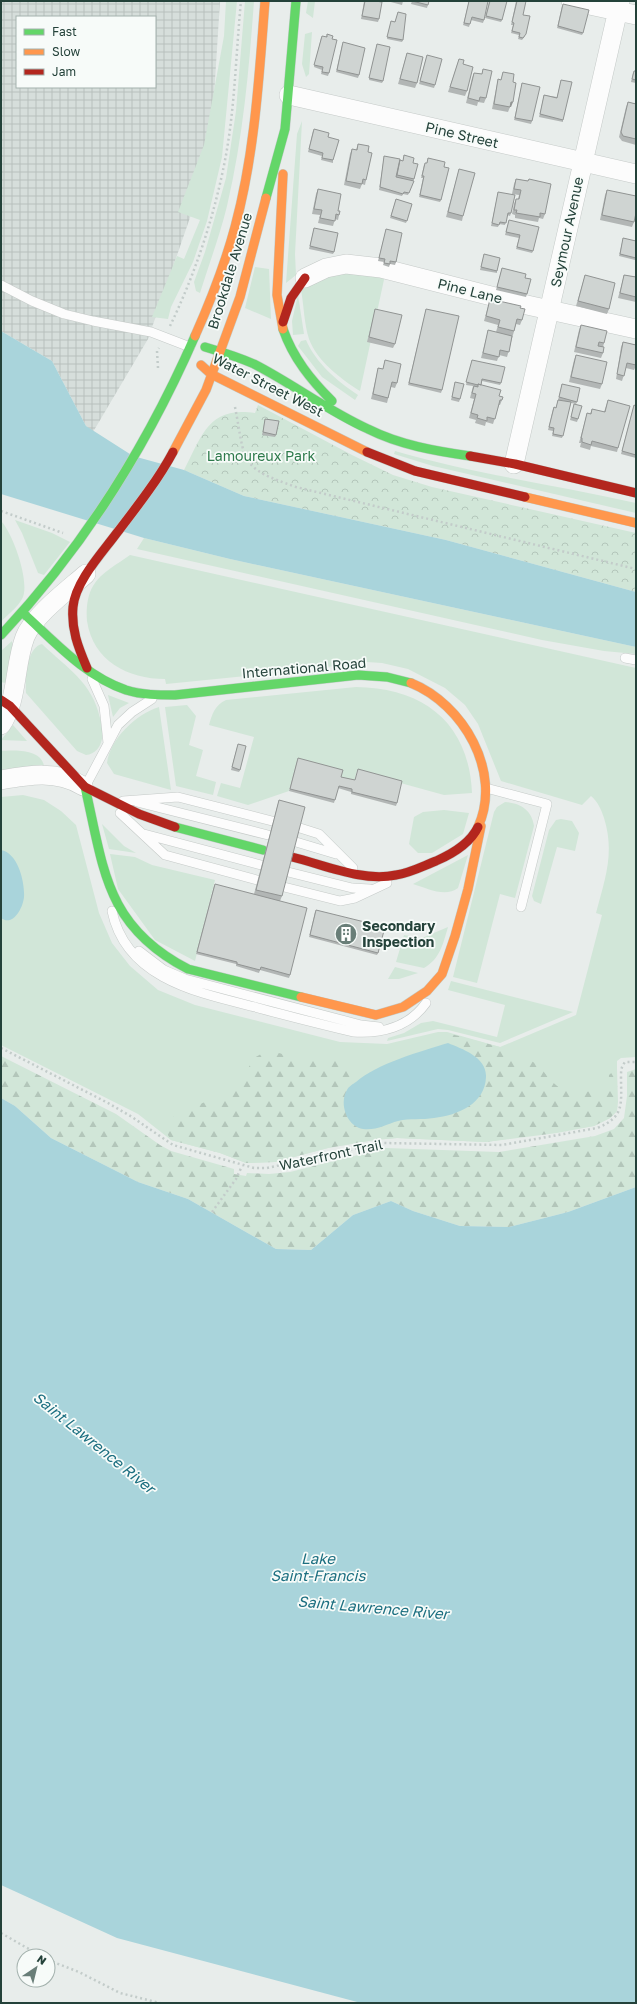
<svg xmlns="http://www.w3.org/2000/svg" width="637" height="2004" viewBox="0 0 637 2004" font-family="'Golos Text',sans-serif">
<style>
.industrial{fill:url(#industrial-grid);fill-rule:evenodd}
.grass{fill:#d1e6d8}
.forest{fill:url(#forest-firs)}
.park{fill:url(#park-crowns)}
.water{fill:#a9d4db}
.lines{fill:none;stroke-linecap:round;stroke-linejoin:round}
.lane-casing{stroke:#c5cac8;stroke-width:10}
.street-casing{stroke:#c5cac8;stroke-width:20}
.fast-casing{stroke:#c3ccc9;stroke-width:10}
.slow-casing{stroke:#c3ccc9;stroke-width:10}
.jam-casing{stroke:#c3ccc9;stroke-width:10}
.path{stroke:#c3ccca;stroke-width:2.5;stroke-dasharray:2 3;stroke-linecap:butt}
.lane{stroke:#fcfcfc;stroke-width:9}
.street{stroke:#fcfcfc;stroke-width:19}
.fast{stroke:#63d668;stroke-width:9}
.slow{stroke:#ff974d;stroke-width:9}
.jam{stroke:#b3261e;stroke-width:9}
.wall{fill:#b2b6b5}
.shaded-wall{fill:#919493}
.building{fill:#cfd4d2;stroke:#919493}
.labels{text-anchor:middle;stroke-width:3.5;stroke-linejoin:round;paint-order:stroke}
.street-label{font-size:14px;fill:#24423a;stroke:#f7fbf9}
.park-label{font-size:14px;fill:#2d7a4b;stroke:#f7fbf9}
.poi-label{font-size:14px;font-weight:bold;fill:#24423a;stroke:#f7fbf9;text-anchor:start}
.water-label{font-size:15px;font-style:italic;fill:#1c6f80;stroke:#f7fbf9}
</style>
<defs>
<pattern id="industrial-grid" width="8" height="8" patternUnits="userSpaceOnUse"><rect width="8" height="8" fill="#d6dedb"/><path d="M0 4h8M4 0v8" fill="none" stroke="#b8c0bd"/></pattern>
<pattern id="forest-firs" width="22" height="20" patternUnits="userSpaceOnUse"><rect width="22" height="20" fill="#d1e6d8"/><path d="M5 1l3.5 6h-7zM16 11l3.5 6h-7z" fill="#b3c6ba"/></pattern>
<pattern id="park-crowns" width="20" height="18" patternUnits="userSpaceOnUse"><rect width="20" height="18" fill="#d1e6d8"/><path d="M2 6a3 3 0 1 1 6 0M12 15a3 3 0 1 1 6 0" fill="none" stroke="#b3c6ba"/></pattern>
</defs>
<rect width="100%" height="100%" fill="#e8edeb"/>
<path class="industrial" d="M1 1H220L210 160 148 339 93 432 86 426 52 361 1 331ZM17 17H155V87H17Z"/>
<path class="grass" d="M226 1H237L222 157 207 221 193 262 171 307 168 319 152 317 177 256 184 259 200 220 178 212 204 145 224 36Z
M245 1H254C249 70 243 138 227 206 220 235 209 264 200 293L196 291 194 282 205 252 226 178 236 111Z
M308 1H315L313 18 306 13Z
M312 32 309 74 306 77 302 64 305 34Z
M302 121 295 254 296 275 286 283 297 134Z
M255 267 269 269 271 319 245 308Z
M345 273 385 275 360 391C341 379 317 361 309 339 304 324 304 306 301 290L314 280Z
M298 295 304 334 293 335 292 321Z
M306 340C316 363 337 381 358 395L355 400 322 377 298 346 301 341Z
M395 451C474 474 556 485 636 503V513L433 466 394 454Z
M15 520 52 533 70 542 44 575 38 573 22 533Z
M1 521C13 533 31 584 22 599 17 608 7 615 1 622Z
M144 538 230 559 636 647V654L604 651 542 640 137 549Z
M130 555 636 668V1057L621 1058 617 1061V1111L610 1118 594 1126 486 1142 397 1138 374 1140 328 1148 275 1162 246 1163 220 1153 171 1140 138 1114 1 1045V797L23 795 44 800 61 811 76 825 99 913 112 943 130 966 158 990 195 1005 340 1042 387 1044 438 1032H447L500 1047 576 1015 602 915 596 913C605 879 615 853 604 818 601 809 598 802 591 796L582 805 501 781 478 724 465 705 445 688 408 669 382 663 367 662 287 672 166 684 165 679C128 679 93 661 87 621 86 610 87 596 93 586 101 572 118 564 130 555Z
M12 641 13 648 8 682 5 683 1 682V651Z
M42 644C67 668 92 682 100 718 102 725 103 732 102 739 100 748 95 754 86 755L77 751 26 693C25 680 26 648 42 644Z
M356 687C424 688 469 723 472 793L444 795 357 771 354 782 297 761 289 791 248 805 217 796 221 783 240 788 254 737 209 725C212 714 215 705 226 700Z
M108 695 129 703 120 708 113 717Z
M187 705 196 716 189 745 203 750 196 776 216 782 213 795 176 786 165 707Z
M159 707 171 790 114 774 107 763C110 739 136 714 159 707Z
M13 725 27 741 1 740Z
M1 751C14 750 44 749 44 768L1 773Z
M505 802C520 803 532 810 534 826L515 898 500 894 477 983 453 977 494 812 497 807Z
M444 810 469 813 463 834 432 853H418L409 844 414 817 423 812Z
M561 819 572 821 579 833 575 851 557 847 541 904 534 901 532 896 549 830 556 820Z
M102 824 124 846 136 853 109 849Z
M110 854 135 857 152 865 215 880 195 961 155 940 118 889Z
M468 855 458 888C445 898 427 888 413 884Z
M448 927C443 944 440 959 424 968L396 962 404 935 422 938Z
M395 967 418 973 399 979H388Z
M451 981 565 1010 573 1012 500 1043 448 1030 438 1029 387 1041 388 1038 404 1033 421 1023 433 1021 497 1037 505 1005 448 990Z"/>
<path class="forest" d="M451 1034 500 1047 512 1059C544 1057 540 1075 560 1088 570 1094 584 1091 596 1091 600 1091 603 1094 608 1093L609 1075 617 1068 618 1102 617 1111 610 1118 594 1126 557 1133 486 1142 397 1138 374 1140 328 1148 275 1162 246 1163 220 1153 171 1140 166 1132 167 1123 177 1113 228 1093 242 1079 254 1058 268 1050 297 1058 336 1061 356 1072 357 1080 347 1090V1117C366 1137 376 1127 399 1121 410 1118 422 1118 433 1118L468 1051 448 1043Z
M1 1056 116 1114 160 1145 171 1151 234 1169V1174L246 1176 247 1173 269 1174 290 1172 386 1148 499 1152 595 1136 614 1129 624 1118 627 1096V1072L636 1069V1187L568 1212 509 1227 460 1226 413 1211 391 1201 353 1215 311 1250 276 1249 188 1199 138 1182 51 1138 15 1106 1 1098Z"/>
<path class="park" d="M258 405 352 455 393 475 432 487 636 533V592L446 540 244 496 184 470C202 436 208 406 255 413Z"/>
<path class="water" d="M1 331 52 361 86 426 133 456 184 470 244 496 446 540 636 592V647L230 559 144 538 1 494Z
M1 850C18 853 25 882 24 897 23 908 13 927 1 918Z
M448 1043C462 1049 487 1057 486 1077 485 1104 458 1115 434 1118 422 1120 410 1118 398 1121 387 1124 375 1131 363 1129 346 1126 339 1103 347 1090 348 1087 353 1084 356 1082 376 1064 422 1051 448 1043Z
M1 1098 15 1106 51 1138 138 1182 188 1199 276 1249 311 1250 353 1215 391 1201 413 1211 460 1226 509 1227 568 1212 636 1187V2003H361L117 1938 1 1885Z"/>
<g class="lines">
<g class="lane-casing">
<path id="lane" d="M1 285 32 301 64 314 93 321 151 332 190 347
M625 658 636 660
M92 679 104 706 108 743
M85 787 118 725 132 712 152 699
M486 788 547 804 521 907
M123 801 178 797 272 821
M137 802 268 835
M120 813 165 855 257 880
M300 828 319 834 353 868
M144 834 261 865
M296 842 336 854
M288 872 352 888 370 889
M284 887 340 901 355 898 387 883
M112 911C126 979 199 993 255 1007 287 1016 320 1024 353 1032 381 1034 409 1027 426 1003
M139 951 164 970 185 979 361 1025 379 1027"/>
</g>
<g class="street-casing">
<path id="street" d="M571 1 636 15
M289 95 636 174
M305 278 326 268 346 264 381 268 527 305 636 329
M514 464 620 1
M1 725C18 700 14 666 25 637 33 616 69 589 86 574
M1 780C29 775 57 770 83 786"/>
</g>
<g class="fast-casing">
<path id="fast" d="M266 198 285 129 296 1
M283 329C293 358 311 380 332 401
M205 347C222 352 238 357 254 364 293 384 328 411 368 429 400 445 435 451 470 456
M23 613C55 642 85 676 126 690 142 695 159 695 175 695L358 675 387 677 411 683
M1 635C84 547 147 446 195 336
M85 787C104 869 105 926 188 969L301 997
M175 827 263 850"/>
</g>
<g class="slow-casing">
<path id="slow" d="M283 329 277 295 283 174
M195 336C211 300 225 264 235 227 255 153 259 77 265 1
M201 365 211 374 367 452
M173 452 206 390 240 297 266 198
M525 497 636 523
M411 683C463 704 503 772 478 827
M301 997 376 1015 403 1007 427 991 442 974 455 936 468 889 481 826"/>
</g>
<g class="jam-casing">
<path id="jam" d="M283 322 291 298 305 278
M367 452 415 471 525 497
M470 456 515 464 636 493
M87 668C78 647 71 629 73 607 75 582 102 553 116 534 136 508 158 480 173 452
M1 700 10 706 85 787 139 814 175 827
M292 857C325 865 362 882 396 875 410 873 423 866 436 861 452 854 470 844 478 827"/>
</g>
<path class="path" d="M170 326C196 272 215 214 226 155 235 105 236 52 241 1
M158 368 157 351 159 348
M235 407C246 463 238 467 296 487L636 569
M1 511 63 533
M1 1048 108 1103 132 1117 173 1145 254 1168H267L382 1143 502 1145 597 1128C625 1117 621 1104 621 1077 621 1071 621 1067 625 1062H636
M212 1212 236 1179 242 1166
M1 1933 41 1956
M48 1960 79 1972 120 1993 160 2003"/>
<use href="#lane" class="lane"/>
<use href="#street" class="street"/>
<use href="#fast" class="fast"/>
<use href="#slow" class="slow"/>
<use href="#jam" class="jam"/>
</g>
<path class="wall" d="M364 1H375L379 19 378 22 361 19Z
M387 1H403L402 5Z
M412 1H429L427 8 411 4Z
M469 1 484 20 483 23 471 20 469 27 463 25Z
M489 1 502 20 501 22 485 18Z
M516 1 523 15 525 36 522 40 518 39 519 35 511 33 513 25H511Z
M562 6 583 33 582 35 557 28Z
M398 12 403 40 402 42 387 39 391 21 395 22Z
M327 34 332 39 329 73 328 76 321 74 322 70 314 67 321 38 326 37Z
M377 44 383 81 382 83 369 80Z
M342 45 359 75 358 78 336 72Z
M407 53 417 83 415 88 398 84Z
M426 58 435 85 434 88 419 84Z
M459 59 463 64 467 91 465 96 448 92Z
M483 69 486 98 484 103 478 102 477 106 466 103 472 78 474 73 482 74Z
M636 71V83L631 82 633 73Z
M503 72 513 82 511 107H510L508 112 492 109 498 79 501 80Z
M561 80 563 120V122L539 117 544 95 557 97Z
M522 83 532 121 531 124 514 120Z
M628 102 636 104V145L622 141 619 137 626 107Z
M313 131 333 160V163L321 160 322 156 308 152Z
M358 144 368 152 366 180 365 185 362 184 360 189 344 185 350 154 352 149 356 150Z
M404 155 413 163 414 179 408 195 403 194 402 196 379 190 384 156 398 165 400 160 403 161Z
M428 158 444 167 441 200 440 202 419 197 423 178H421L424 165 427 163Z
M459 169 463 216 462 221 446 217Z
M516 179 528 181 529 179 545 214 543 219 539 218 538 222 515 218V215L512 214 514 204 516 199H518L519 195 512 194 514 184Z
M318 189 338 211 339 215 338 220 335 219 333 226 318 223 320 215 312 214 316 194Z
M607 190 634 222 632 227 600 220 605 195Z
M498 192 511 213 510 216 507 215 505 225 499 224 498 227 491 226Z
M396 199 412 204 406 223 390 218Z
M509 220 533 251 532 253 516 249 519 238 505 235Z
M314 228 334 252 333 254 309 249Z
M386 229 396 262 395 265 390 264 389 267 383 265 384 262 378 261Z
M623 238 636 241 635 260 619 256Z
M484 254 497 271V273L480 270Z
M502 268 525 278 527 294 526 297 496 290Z
M585 275 609 309 607 314 576 306Z
M624 275 636 277V302L618 298Z
M490 299 520 308 522 320 520 325 516 324 507 357 499 355 497 361 481 358 487 335 488 330 496 332 498 325 484 321Z
M375 309 395 344 393 348 367 342 374 314Z
M426 309 442 390 441 393 408 385Z
M581 325 604 343 603 347V353L601 358 574 352 579 330Z
M623 342 636 345V366L634 370 626 368 622 381 616 379 621 347Z
M576 355 602 384 600 389 569 382 574 360Z
M385 360 397 383 395 388 391 387 387 403 371 399 377 373 378 368 383 369Z
M472 360 501 383 500 385 482 381 481 385 499 396 502 400 500 405H499L493 424 486 422 485 426 475 423 476 420 469 418 474 399 470 398 473 386 466 385Z
M455 382 460 399 459 402 451 400Z
M562 384 577 402 576 404 571 403 562 438 552 436 553 431 548 430 553 409 554 407 556 408Z
M608 400 618 448 617 452 591 446 590 450 580 447 581 443H579L587 413 590 414 592 409 604 412Z
M574 404 578 419 577 422 570 420Z
M636 406V458L621 454 633 408Z
M265 419 276 435 275 437 262 435Z
M237 747 240 770 239 772 231 770Z
M297 761 341 777 354 780 397 803 396 806 351 794V792L338 788 334 803 289 791Z
M279 800 282 896 280 901 290 975 289 978 260 970 259 973 236 966V964L196 954 214 886 254 894 277 807Z
M315 912 378 953 377 955 309 937Z"/>
<path class="shaded-wall" d="M511 102H513L511 107H509Z"/>
<path class="building" d="M365 1H375L382 2 379 19 362 16Z
M412 1H429L428 5Z
M469 1H488L484 20 472 17 470 24 464 23Z
M490 1H507L502 20 486 16Z
M517 1H526L523 15 530 16 526 34 523 38 519 37 520 33 512 31 514 23 512 22Z
M563 4 589 10 583 33 558 26Z
M398 12 406 14 403 40 387 37 391 21 395 22Z
M327 34 333 36 332 39 337 40 329 73 322 72 323 67 314 65 322 36 327 37Z
M343 42 365 48 359 75 337 70Z
M377 44 390 47 383 81 369 78Z
M407 53 423 57 417 83 400 79Z
M427 55 442 59 435 85 420 81Z
M459 59 464 60 463 64 473 67 467 91 450 87Z
M483 69 492 71 486 98 480 97 479 101 468 98 474 73 482 74Z
M634 71H636V80L632 79Z
M503 72 514 74 513 82 516 83 513 102H511L510 107 494 104 498 79 501 80Z
M561 80 572 82 563 120 540 114 544 95 557 98Z
M522 83 540 87 532 121 515 118Z
M628 102 636 104V139L623 136 621 132Z
M314 129 329 133 328 137 339 140 333 160 322 158 323 153 309 149Z
M358 144 369 146 368 152 372 153 366 180 363 179 362 184 346 181 352 149 357 150Z
M404 155 414 158 413 163 418 164 414 179 397 175 400 160 403 161Z
M384 156 400 159 396 177 414 181 409 193 404 192 403 194 380 187Z
M428 158 445 162 444 167 449 168 441 200 420 195 424 176H422L425 163H427Z
M459 169 475 173 463 216 448 212Z
M516 179 528 181 529 179 551 184 545 214 540 213V217L516 213 517 210H514L516 199H519L521 190 514 189Z
M318 189 341 194 338 211H340L339 215 336 214 335 221 320 218 322 210 314 209Z
M607 190 636 196V213L634 222 602 215Z
M498 192 515 195 511 213H508L506 223 500 222 499 225 492 223Z
M396 199 412 204 407 221 391 216Z
M509 220 539 227 533 251 517 247 520 235 506 232Z
M314 228 338 233 334 252 310 246Z
M386 229 402 233 396 262 390 261V264L384 263 385 259 379 258Z
M623 238 636 241V258L620 254Z
M484 254 500 258 497 271 481 267Z
M502 268 526 274 525 278 531 279 527 294 497 287Z
M585 275 615 283 609 309 578 301Z
M624 275 636 277V297L620 293Z
M490 299 521 306 520 308 525 309 522 320 517 319 514 331 498 327 500 320 486 316Z
M375 309 402 315 395 344 369 337Z
M426 309 459 316 442 390 409 383Z
M581 325 607 331 604 343 599 342 598 346 604 347 603 353 576 347Z
M488 330 512 336 509 352 500 350 499 357 483 353Z
M623 342 636 345V365L627 363 624 376 617 374Z
M576 355 607 362 602 384 571 377Z
M385 360 401 364 397 383 392 382 388 398 373 394 378 368 383 369Z
M472 360 505 367 501 383 482 379 481 385 478 384V385L466 382Z
M455 382 464 384 460 399 452 397Z
M478 384 501 390 499 396 503 397 502 400H500L495 419 487 417V421L477 418 478 415 471 413 476 394 472 393 474 386 478 387Z
M562 384 580 388 577 402 559 397Z
M558 400 571 402 563 436 553 434 554 428 549 427 554 407 556 408Z
M608 400 630 406 618 448 592 441 591 445 582 442V438H581L587 413 591 414 592 409 605 412Z
M574 404 582 406 578 419 571 417Z
M634 405 636 406V455L622 451Z
M265 419 279 421 276 435 263 432Z
M238 744 246 746 240 770 232 767Z
M298 758 343 770 341 777 355 780 358 769 402 781 397 803 352 792V789L339 786 335 800 290 789Z
M279 800 305 807 282 896 256 890Z
M215 884 307 908 290 975 261 967 260 970 237 964V962L197 952Z
M316 910 385 927 378 953 310 935Z"/>
<defs>
<g id="building-disc" transform="scale(1.15)"><circle r="9.5" fill="#697e78" stroke="#f7fbf9"/><path d="M-4-6H4V6H1V3H-1V6H-4ZM-2.5-4.3h1.7v1.8h-1.7ZM.8-4.3h1.7v1.8H.8ZM-2.5-1h1.7V.8h-1.7ZM.8-1h1.7V.8H.8Z" fill="#fff"/></g>
</defs>
<g fill-rule="evenodd">
<use href="#building-disc" x="346" y="934"/>
</g>
<g class="labels">
<g class="street-label">
<text transform="translate(462 135) rotate(13)" y="5">Pine Street</text>
<text transform="translate(567 232) rotate(-78)" y="5">Seymour Avenue</text>
<text transform="translate(230 271) rotate(-73)" y="5">Brookdale Avenue</text>
<text transform="translate(470 291) rotate(14)" y="5">Pine Lane</text>
<text transform="translate(268 385) rotate(27)" y="5">Water Street West</text>
<text transform="translate(304 668) rotate(-5)" y="5">International Road</text>
<text transform="translate(331 1155) rotate(-12)" y="5">Waterfront Trail</text>
</g>
<g class="park-label">
<text x="261" y="461">Lamoureux Park</text>
</g>
<g class="poi-label">
<text x="362" y="931">Secondary<tspan x="362" dy="16">Inspection</tspan></text>
</g>
<g class="water-label">
<text transform="translate(94 1443) rotate(39)" y="5">Saint Lawrence River</text>
<text x="318" y="1564">Lake<tspan x="318" dy="17">Saint-Francis</tspan></text>
<text transform="translate(373 1608) rotate(5)" y="5">Saint Lawrence River</text>
</g>
</g>
<rect width="637" height="2004" fill="none" stroke="#24423a" stroke-width="4"/>
<rect x="16" y="16" width="140" height="72" fill="#f7fbf9" stroke="#a3b1ad"/>
<rect x="24" y="29" width="20" height="6" fill="#63d668" stroke="#a3b1ad"/>
<text x="52" y="36" font-size="12" fill="#24423a">Fast</text>
<rect x="24" y="49" width="20" height="6" fill="#ff974d" stroke="#a3b1ad"/>
<text x="52" y="56" font-size="12" fill="#24423a">Slow</text>
<rect x="24" y="69" width="20" height="6" fill="#b3261e" stroke="#a3b1ad"/>
<text x="52" y="76" font-size="12" fill="#24423a">Jam</text>
<g transform="translate(36 1968) rotate(35)"><circle r="19" fill="#f7fbf9" stroke="#a3b1ad"/>
<path d="M0-3L7 15L0 10L-7 15Z" fill="#697e78"/>
<text y="-6" font-size="11" font-weight="bold" text-anchor="middle" fill="#24423a">N</text>
</g>
</svg>
